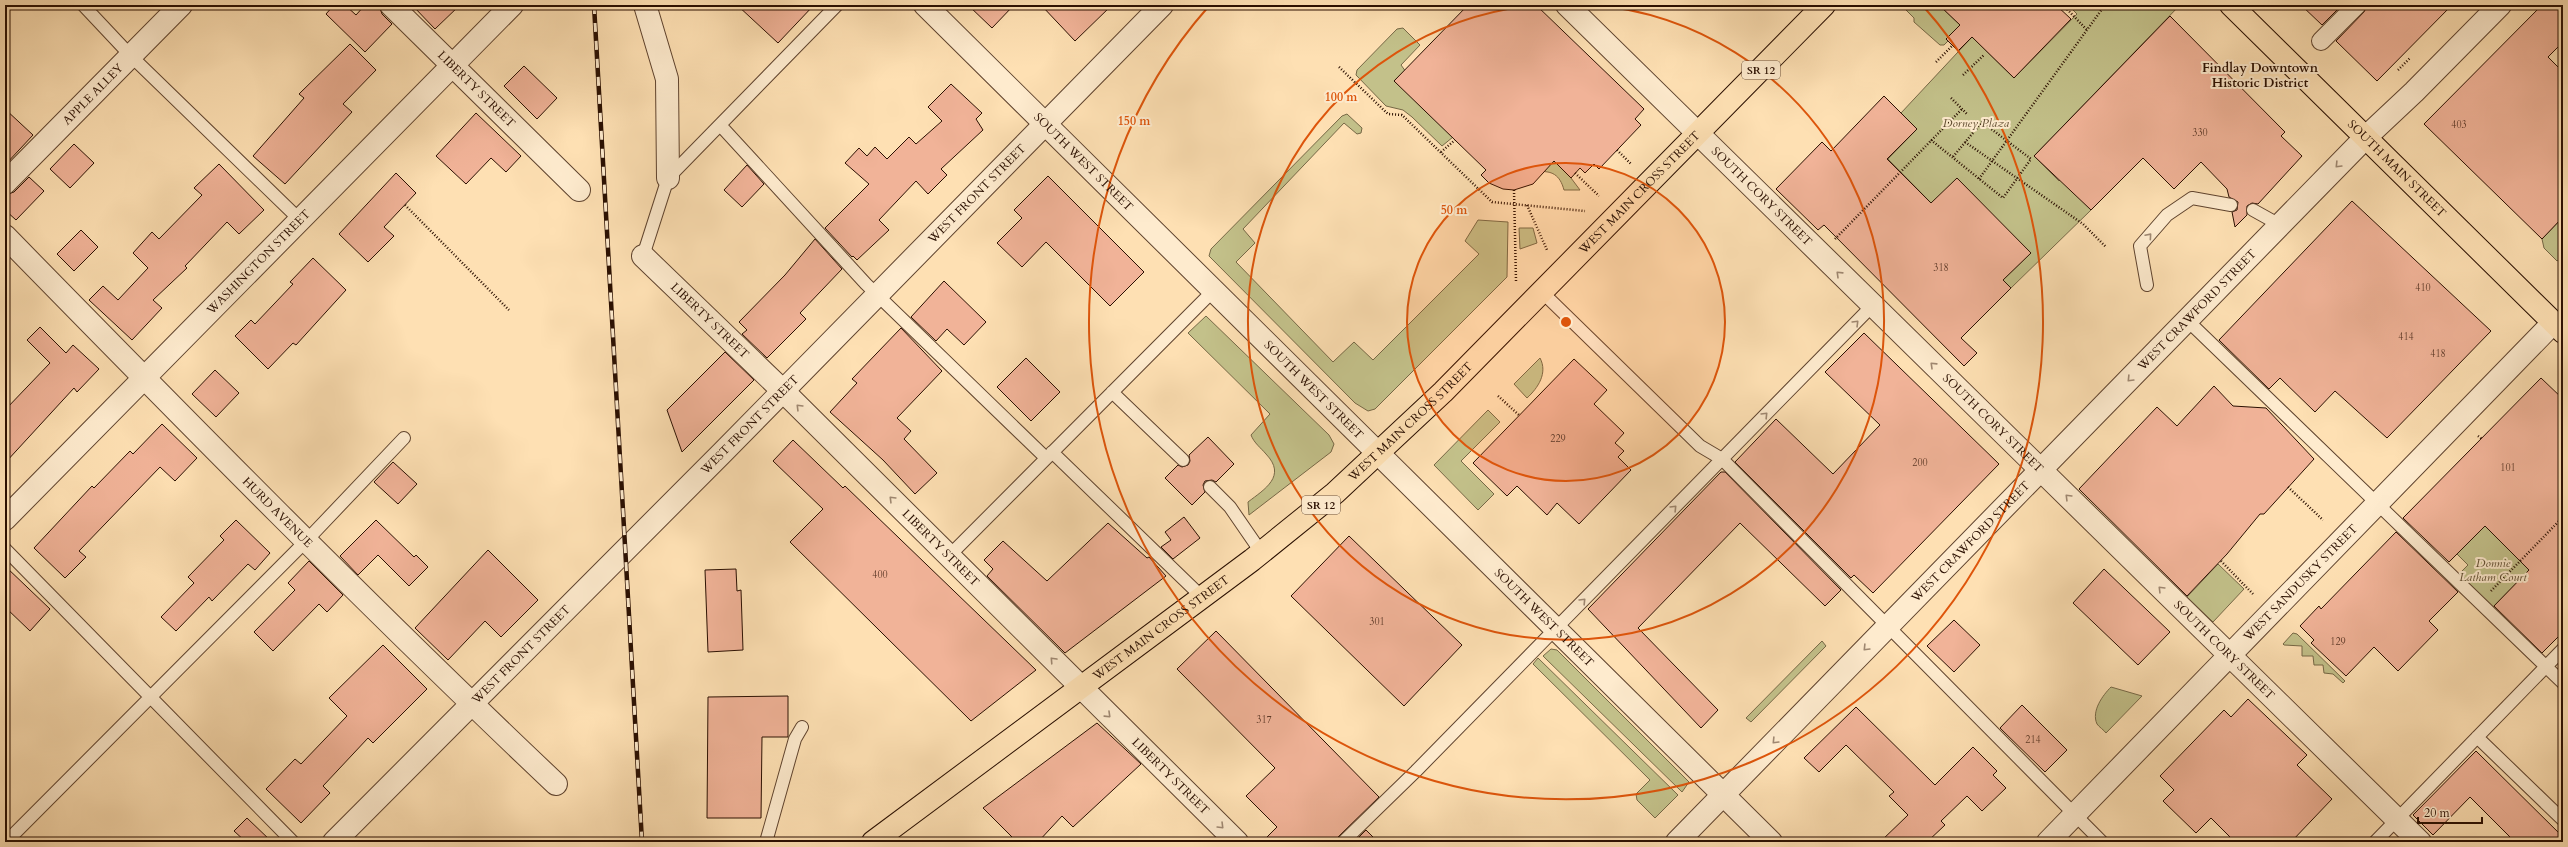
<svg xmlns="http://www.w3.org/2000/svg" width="2568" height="847" viewBox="0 0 2568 847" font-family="Cardo,serif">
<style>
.green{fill:#c3c18a;stroke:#766846}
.building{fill:#f1b398;stroke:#2a0f01}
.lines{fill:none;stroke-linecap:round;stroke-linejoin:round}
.service-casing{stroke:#5f432e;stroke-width:14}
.pedestrian-casing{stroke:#5f432e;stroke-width:20}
.minor-casing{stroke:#5f432e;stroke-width:24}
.tertiary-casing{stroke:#5f432e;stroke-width:24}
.primary-casing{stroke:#2a0f01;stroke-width:24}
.trunk-casing{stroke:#2a0f01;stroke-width:24}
.path{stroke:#2a0f01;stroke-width:2.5;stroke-dasharray:1 2;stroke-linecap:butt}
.service{stroke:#feebce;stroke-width:12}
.pedestrian{stroke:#feebce;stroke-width:18}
.minor{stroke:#feebce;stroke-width:22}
.tertiary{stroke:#feebce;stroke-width:22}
.primary{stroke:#fee0b3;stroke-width:22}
.trunk{stroke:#fee0b3;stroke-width:22}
.rail-casing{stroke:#2a0f01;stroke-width:4.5}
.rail{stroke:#feebce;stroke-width:3;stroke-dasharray:9;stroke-linecap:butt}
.oneway{stroke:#9f8872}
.ring{fill:none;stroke:#de550b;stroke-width:2}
.labels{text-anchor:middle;stroke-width:4;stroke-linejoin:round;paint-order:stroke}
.number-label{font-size:10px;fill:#5c3827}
.shield{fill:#feebce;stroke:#6a513e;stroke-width:1}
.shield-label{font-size:11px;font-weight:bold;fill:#2a0f01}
.street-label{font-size:12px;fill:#2a0f01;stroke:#feebce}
.park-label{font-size:12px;font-style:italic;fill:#604d31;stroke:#feebce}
.neighbourhood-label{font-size:13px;font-weight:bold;fill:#2a0f01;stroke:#feebce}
.centre{fill:#de550b;stroke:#feebce;stroke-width:2}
.ring-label{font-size:12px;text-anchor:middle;font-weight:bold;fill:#de550b;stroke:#feebce;stroke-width:4;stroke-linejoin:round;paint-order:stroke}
</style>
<rect width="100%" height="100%" fill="#fee0b3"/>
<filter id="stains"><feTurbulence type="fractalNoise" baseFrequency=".005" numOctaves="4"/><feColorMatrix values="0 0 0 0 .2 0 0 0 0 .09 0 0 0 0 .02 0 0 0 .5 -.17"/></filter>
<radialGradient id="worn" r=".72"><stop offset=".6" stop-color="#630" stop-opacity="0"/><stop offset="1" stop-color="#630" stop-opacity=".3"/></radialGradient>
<path class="green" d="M1901 5H1939L1960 25 1946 39 1948 41 1944 45H1940L1914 22V18Z
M2068 5H2180L2034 156 2059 181 2070 170 2079 198 2091 210 2011 288 2003 280 2031 253 1931 203 1888 159 1917 129 1901 113 1972 37 2014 78 2077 14Z
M1403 28 1420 45 1401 65 1453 137 1442 146 1412 117 1403 110 1386 106 1356 75 1357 70 1397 29Z
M1347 114 1362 128 1361 133 1357 134 1344 123 1243 229 1255 243 1236 262 1333 362 1354 342 1373 360 1479 254 1465 241 1478 220 1508 222 1507 277 1375 409 1368 411 1355 403 1209 256 1211 249 1342 116Z
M1548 155 1571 178 1580 190H1564C1560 175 1552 170 1537 172Z
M2563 217V257L2557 261 2544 248 2542 239Z
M1519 228H1533L1537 243 1520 249Z
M1206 316 1329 435 1334 444 1331 452 1249 515 1248 502C1265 489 1287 476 1266 454 1261 448 1254 443 1251 435L1270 414 1188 333Z
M1540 358C1548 373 1538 388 1527 398L1514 384Z
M1488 410 1500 422 1461 461 1494 494 1478 510 1434 465Z
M2485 526 2509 550 2563 535 2492 608 2458 575 2468 565 2457 554Z
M2218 564 2244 589 2213 622 2187 597Z
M2293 633 2297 634 2345 681 2343 683 2333 674 2324 673 2323 665H2314L2313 656H2302V646L2284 645 2283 644Z
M1822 641 1826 646 1751 722 1746 718Z
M1551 649 1557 650 1689 782 1682 792 1543 656Z
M1538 658 1678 795 1655 818 1637 800 1636 794 1650 780 1533 664Z
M2111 687 2142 696 2106 733C2104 730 2099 727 2097 724 2091 711 2103 695 2111 687Z"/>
<path class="building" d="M334 5H345L356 15 365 5H379L382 14 392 24 365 52 326 14Z
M412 5H460L435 29Z
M737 5H814L778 43Z
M968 5H1014L992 28Z
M1041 5H1112L1075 41Z
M1468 5H1536L1644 109 1635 119 1641 125 1599 169 1594 164 1585 173 1580 168 1571 178 1554 161 1533 184 1514 190 1503 189 1489 183 1481 175 1486 170 1394 81Z
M1939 5H2056L2071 19 2014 78 1972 37 1958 51 1946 39 1960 25Z
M2301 5H2342L2322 25Z
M2367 5H2452L2377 81 2336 41 2364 12Z
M2542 5H2563V42L2548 57 2563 72V217L2542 239 2424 124Z
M2170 16 2285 132 2281 136 2302 156 2258 204 2252 203 2247 206V215L2235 227 2232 212 2237 210 2238 202 2229 197 2227 189 2201 162 2174 189 2143 158 2091 210 2034 156Z
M350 44 376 70 343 104 352 112 285 184 253 156 304 98 299 94Z
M524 66 557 98 537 119 504 86Z
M951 84 982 113 976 119 983 130 941 169 947 175 928 194 916 181 879 220 889 230 857 260 853 256 852 257 825 228 869 184 845 163 859 148 867 156 875 147 887 159 909 137 916 144 942 121 928 107Z
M1884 96 1917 129 1887 159 1931 203 1957 178 2031 253 2003 280 2011 288 1961 338 1977 353 1964 366 1824 225 1818 230 1776 189 1822 142 1831 151Z
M5 109 33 135 5 165Z
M476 113 521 156 506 172 491 158 466 184 436 156Z
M74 144 94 163 70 188 50 169Z
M219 164 264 210 239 234 227 222 185 266 187 268 153 300 162 308 132 340 89 300 103 286 118 300 148 268 133 253 152 232 159 239 202 195 194 188Z
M747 165 764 184 742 207 724 190Z
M396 173 416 193 384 227 394 236 368 262 339 234Z
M1048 176 1144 272 1110 306 1046 242 1022 267 997 243 1022 218 1014 210Z
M29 177 44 191 16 220 5 210V195L14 192Z
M2352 201 2491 331 2387 438 2335 391 2315 412 2280 378 2269 389 2219 340Z
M81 230 98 247 74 271 57 254Z
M815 239 842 269 800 313 806 319 767 358 742 334 747 330 739 322 785 275Z
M313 258 346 290 296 345 293 343 268 369 235 336 251 320 255 324 293 284 290 282Z
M944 281 986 322 964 345 947 329 936 341 911 317Z
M40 327 66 353 73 345 99 369 77 392 74 388 5 463V410L50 363 27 340Z
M901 328 942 371 897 418 911 431 904 439 937 473 915 494 883 460 830 412 857 383 852 379Z
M1864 333 1999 464 1873 593 1854 575 1851 578 1735 462 1776 419 1833 474 1880 425 1825 372Z
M725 352 754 380 682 452 667 410Z
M1026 358 1060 392 1031 421 997 387Z
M1574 359 1607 390 1594 404 1624 433 1615 443 1624 451 1618 457 1631 470 1579 524 1557 503 1547 515 1517 486 1507 496 1473 463Z
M215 370 239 393 216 417 192 394Z
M2541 378 2563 399V632L2542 653 2494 606 2529 570 2485 526 2449 562 2403 518Z
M2214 386 2233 406 2266 408 2314 459 2264 514H2260L2227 554 2187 596 2079 489 2157 407 2177 426Z
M162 424 197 458 175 481 160 467 79 551 86 557 65 578 34 548 92 486 94 488 130 451 133 454Z
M1208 437 1234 464 1216 482 1212 480 1205 481 1203 485 1205 492 1192 505 1165 478 1178 465 1182 467 1188 465 1190 461 1189 455Z
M793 440 843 488 845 486 1036 670 971 721 790 542 823 509 773 461Z
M393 462 417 484 398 504 374 482Z
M1721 472H1725L1841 590 1825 606 1740 523 1638 628 1718 710 1701 728 1588 609Z
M1184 517 1200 538 1173 559 1161 547 1171 540 1165 532Z
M236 520 270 553 255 570 248 564 212 601 209 597 176 631 161 617 194 583 188 577 224 540 220 536Z
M376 520 414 557 416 555 428 567 409 586 378 555 358 575 340 556Z
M1108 523 1147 558 1149 557 1166 576 1065 653 987 576 993 569 984 560 1003 541 1047 581Z
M2396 532 2458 592 2429 621 2438 630 2398 671 2374 647 2346 676 2311 643 2314 640 2300 626 2319 606 2321 609Z
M1349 536 1462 645 1404 706 1291 596Z
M488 550 538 600 501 637 485 621 448 660 415 628Z
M309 561 343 595 327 612 319 604 273 651 254 632 295 590 288 583Z
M5 566 50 609 30 631 5 607Z
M736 569 737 591 741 590 743 650 708 652 705 570Z
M2104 569 2170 632 2138 665 2073 603Z
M1954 620 1980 645 1954 672 1927 646Z
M1216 631 1379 797 1338 837 1336 842H1262L1277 827 1246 796 1275 768 1177 669Z
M383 645 427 689 373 743 368 738 323 786 330 793 301 823 266 789 295 759 301 764 347 716 329 698Z
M788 696V737H762L761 818H707L708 697Z
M2248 699 2307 755 2297 765 2332 799 2291 842H2235L2211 818 2196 833 2163 801 2174 790 2160 776 2224 710 2231 717Z
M2022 705 2067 750 2045 772 2000 728Z
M1856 707 1935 785 1973 747 1997 771 1993 775 2006 788 1982 811 1967 796 1941 821 1945 825 1927 842H1880L1908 815 1889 796 1894 792 1846 745 1819 772 1804 758Z
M1097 723 1141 764 1073 827 1062 816 1038 842H1017L983 808Z
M2476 751 2563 837V842H2515L2470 797 2433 835 2413 815Z
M247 818 272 842H246L234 831Z
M1366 830 1378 842H1354Z"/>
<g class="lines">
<g class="service-casing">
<path id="service" d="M83 5 131 56 299 219
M720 125 866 284 1046 458
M2253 210 2280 225
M643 256 668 178 837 5
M2147 285 2140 246 2167 215 2192 198 2231 205
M1542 292 1700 446 1722 459 2102 842
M2187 320 2563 683
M1112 392 1183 460
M1052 452 1202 597
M1210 487 1230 507 1261 552
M5 549 293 842
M949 556 1214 290
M2477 737 2563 820
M6 842 307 540 404 438
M766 842 795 739 802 727
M1343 842 1416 771 1872 306
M2375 842 2563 649"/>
</g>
<g class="pedestrian-casing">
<path id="pedestrian" d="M2321 41 2357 5"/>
</g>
<g class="minor-casing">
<g id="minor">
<path id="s1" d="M391 5 579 190"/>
<path d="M645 5 667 79 668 178"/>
<path id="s2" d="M925 5 1771 842"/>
<path id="s3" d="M5 183 181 5"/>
<path id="s4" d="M5 236C186 421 368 606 556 784"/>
<path id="s5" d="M5 519 512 5"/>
</g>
</g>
<g class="tertiary-casing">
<g id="tertiary">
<path id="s6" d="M1567 5 2420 842"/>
<path id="s7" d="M643 256 782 390 1237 842"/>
<path id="s8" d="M334 842 723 452 1162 5"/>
<path id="s9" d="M1677 842 2365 138 2414 92 2500 5"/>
<path id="s10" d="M2048 842 2553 323"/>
</g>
</g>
<g class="primary-casing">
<g id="primary">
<path id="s11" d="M2231 5 2563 332"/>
</g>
</g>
<g class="trunk-casing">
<g id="trunk">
<path id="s12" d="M873 842 1252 560 1335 493 1443 392 1824 5"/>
</g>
</g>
<path class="path" d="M2063 5 2087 30
M1936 62 1952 46
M1339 67 1388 114 1402 115 1492 202 1585 211
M2398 70 2410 58
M1963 75 1984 55
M1951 98 1967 114
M1931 140 2003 198 2031 159 1982 122 1952 158
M1965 142 2083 224 2106 247
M1617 150 1631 164
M1441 152 1455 140
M1575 173 1599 196
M1979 179 2105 5
M1514 190 1516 281
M405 205 509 310
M1527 205 1547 250
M1835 239 1962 109
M1498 396 1519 415
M2478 436 2482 439
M2288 487 2323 520
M2221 561 2253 594
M2491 591 2563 517"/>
<use href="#service" class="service"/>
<use href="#pedestrian" class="pedestrian"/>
<use href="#minor" class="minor"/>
<use href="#tertiary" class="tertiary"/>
<use href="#primary" class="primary"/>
<use href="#trunk" class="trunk"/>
<g class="rail-casing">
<path id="rail" d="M594 5 642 842"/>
</g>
<use href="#rail" class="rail"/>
</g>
<defs><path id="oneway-chevron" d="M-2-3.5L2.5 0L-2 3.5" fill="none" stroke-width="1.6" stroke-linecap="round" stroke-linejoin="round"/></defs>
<g class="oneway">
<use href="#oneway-chevron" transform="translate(2338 165) rotate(134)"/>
<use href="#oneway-chevron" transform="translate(2149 236) rotate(-49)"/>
<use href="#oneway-chevron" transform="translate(1839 274) rotate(-136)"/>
<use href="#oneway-chevron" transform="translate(1856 323) rotate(-45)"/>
<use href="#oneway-chevron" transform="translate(1933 365) rotate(-136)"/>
<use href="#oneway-chevron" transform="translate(2130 379) rotate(134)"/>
<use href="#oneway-chevron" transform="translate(799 407) rotate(-135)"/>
<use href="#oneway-chevron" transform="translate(1765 415) rotate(-46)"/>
<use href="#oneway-chevron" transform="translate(2068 497) rotate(-135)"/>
<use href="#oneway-chevron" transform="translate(892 499) rotate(-135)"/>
<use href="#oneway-chevron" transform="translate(1674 508) rotate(-46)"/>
<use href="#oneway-chevron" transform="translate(2161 589) rotate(-135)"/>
<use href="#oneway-chevron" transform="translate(1583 601) rotate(-46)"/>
<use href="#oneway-chevron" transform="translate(1866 648) rotate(134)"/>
<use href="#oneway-chevron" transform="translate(1053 660) rotate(-133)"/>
<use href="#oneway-chevron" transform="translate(1108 715) rotate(44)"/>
<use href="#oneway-chevron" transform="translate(1775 741) rotate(134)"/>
<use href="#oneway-chevron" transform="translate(1221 826) rotate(45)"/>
</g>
<circle cx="1566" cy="322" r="159" fill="#de550b" fill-opacity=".12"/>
<g class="ring">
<circle cx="1566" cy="322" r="159"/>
<path d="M1594 5A318 318 0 1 1 1538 5"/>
<path d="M1923 6A477 477 0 1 1 1209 6"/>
</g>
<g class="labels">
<g class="number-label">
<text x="2459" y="128">403</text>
<text x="2200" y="136">330</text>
<text x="1941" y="271">318</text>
<text x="2423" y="291">410</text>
<text x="2406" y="340">414</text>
<text x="2438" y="357">418</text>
<text x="1558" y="442">229</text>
<text x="1920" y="466">200</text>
<text x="2508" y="471">101</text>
<text x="880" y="578">400</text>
<text x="1377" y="625">301</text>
<text x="2338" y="645">129</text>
<text x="1264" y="723">317</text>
<text x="2033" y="743">214</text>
</g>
<g class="shield">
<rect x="1742" y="61" width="38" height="18" rx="3"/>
<rect x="1302" y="496" width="38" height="18" rx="3"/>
</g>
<g class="shield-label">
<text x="1761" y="74">SR 12</text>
<text x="1321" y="509">SR 12</text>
</g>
<g class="street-label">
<text dy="4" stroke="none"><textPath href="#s1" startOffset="120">LIBERTY STREET</textPath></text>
<text dy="4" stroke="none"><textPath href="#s3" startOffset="125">APPLE ALLEY</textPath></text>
<text dy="4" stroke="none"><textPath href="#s2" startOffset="223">SOUTH WEST STREET</textPath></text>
<text dy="4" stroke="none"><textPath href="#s11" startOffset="233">SOUTH MAIN STREET</textPath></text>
<text dy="4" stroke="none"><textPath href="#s8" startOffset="913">WEST FRONT STREET</textPath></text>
<text dy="4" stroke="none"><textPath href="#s12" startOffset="1007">WEST MAIN CROSS STREET</textPath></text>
<text dy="4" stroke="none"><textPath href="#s6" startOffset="273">SOUTH CORY STREET</textPath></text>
<text dy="4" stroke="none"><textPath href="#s5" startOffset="361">WASHINGTON STREET</textPath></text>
<text dy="4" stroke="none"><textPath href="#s9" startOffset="744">WEST CRAWFORD STREET</textPath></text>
<text dy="4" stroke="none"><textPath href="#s7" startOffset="93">LIBERTY STREET</textPath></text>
<text dy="4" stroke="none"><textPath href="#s2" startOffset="547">SOUTH WEST STREET</textPath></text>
<text dy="4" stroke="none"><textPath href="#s12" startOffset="683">WEST MAIN CROSS STREET</textPath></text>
<text dy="4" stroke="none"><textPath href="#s8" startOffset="589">WEST FRONT STREET</textPath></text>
<text dy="4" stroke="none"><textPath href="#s6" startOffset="597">SOUTH CORY STREET</textPath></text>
<text dy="4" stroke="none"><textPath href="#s4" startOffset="388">HURD AVENUE</textPath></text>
<text dy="4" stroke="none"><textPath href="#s9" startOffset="420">WEST CRAWFORD STREET</textPath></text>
<text dy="4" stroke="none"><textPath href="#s7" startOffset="417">LIBERTY STREET</textPath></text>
<text dy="4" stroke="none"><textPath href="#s10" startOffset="362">WEST SANDUSKY STREET</textPath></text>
<text dy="4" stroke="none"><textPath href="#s2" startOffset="871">SOUTH WEST STREET</textPath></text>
<text dy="4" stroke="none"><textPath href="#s12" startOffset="359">WEST MAIN CROSS STREET</textPath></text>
<text dy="4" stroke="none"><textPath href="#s6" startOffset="921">SOUTH CORY STREET</textPath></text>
<text dy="4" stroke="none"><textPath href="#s8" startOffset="265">WEST FRONT STREET</textPath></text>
<text dy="4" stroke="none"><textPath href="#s7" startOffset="741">LIBERTY STREET</textPath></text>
</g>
<g class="park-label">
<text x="1976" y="127">Dorney Plaza</text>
<text x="2493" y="567">Donnie<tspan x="2493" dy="14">Latham Court</tspan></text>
</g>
<g class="neighbourhood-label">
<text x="2260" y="72">Findlay Downtown<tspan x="2260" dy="15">Historic District</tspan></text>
</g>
</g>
<circle cx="1566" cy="322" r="6" class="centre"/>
<g class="ring-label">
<text x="1341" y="101">100 m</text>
<text x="1134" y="125">150 m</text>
<text x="1454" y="214">50 m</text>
</g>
<rect width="2568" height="847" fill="none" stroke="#fee0b3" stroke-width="20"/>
<rect x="6" y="6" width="2556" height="835" fill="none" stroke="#2a0f01" stroke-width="2"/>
<rect x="10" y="10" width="2548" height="827" fill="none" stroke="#2a0f01"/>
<path d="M2418 817v6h64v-6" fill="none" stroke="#2a0f01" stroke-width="2"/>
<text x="2424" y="817" font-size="12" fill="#2a0f01" stroke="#feebce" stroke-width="3" paint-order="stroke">20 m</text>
<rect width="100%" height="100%" filter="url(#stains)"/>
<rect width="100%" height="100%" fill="url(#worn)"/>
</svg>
